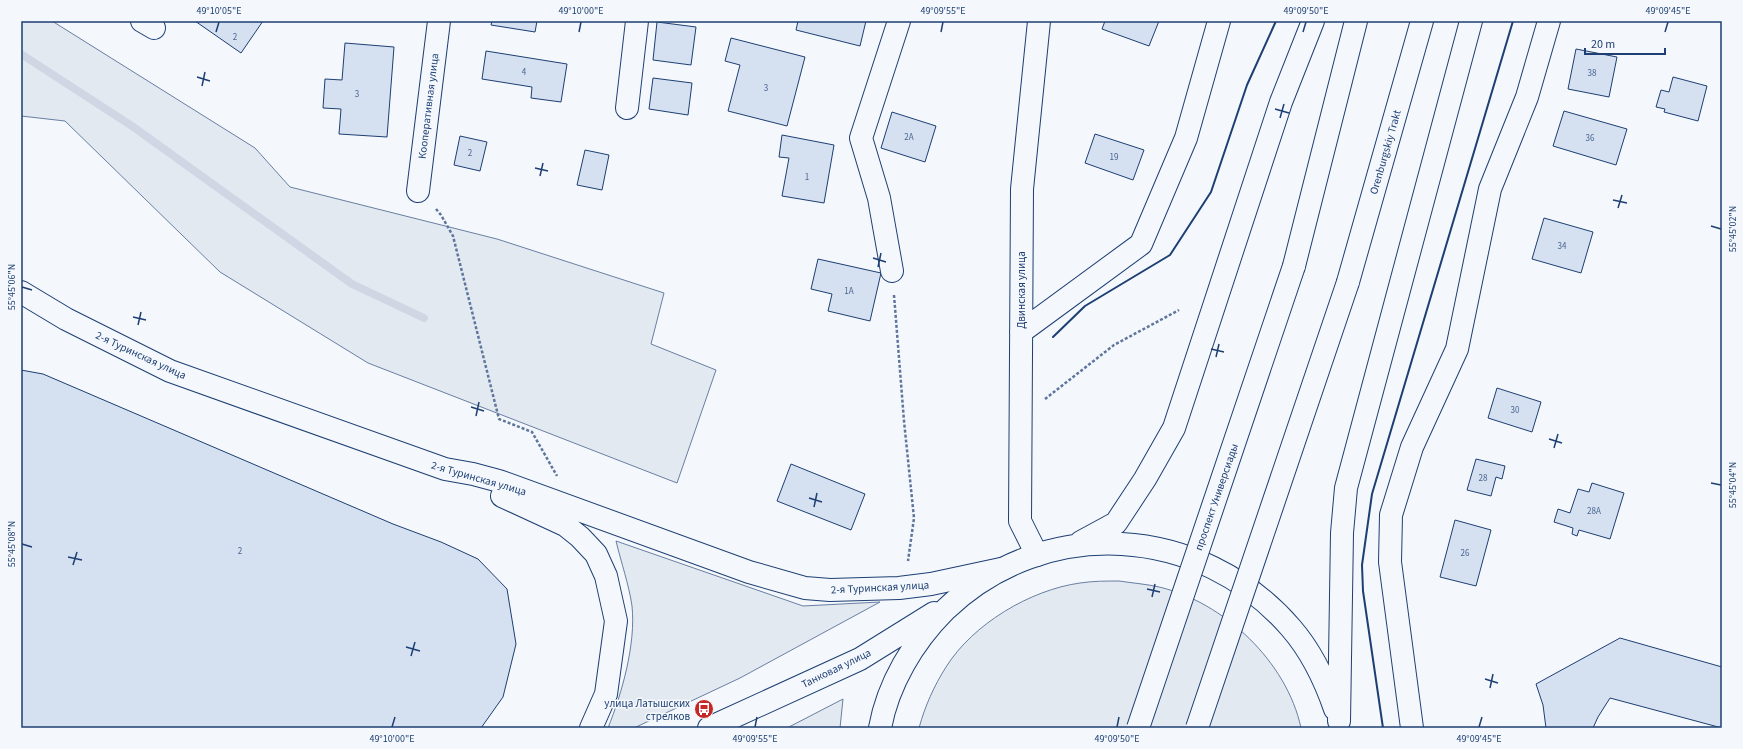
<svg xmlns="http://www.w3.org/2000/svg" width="1743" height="749" viewBox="0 0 1743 749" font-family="'Source Sans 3',sans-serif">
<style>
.green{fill:#e3e9f0;stroke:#687fa3}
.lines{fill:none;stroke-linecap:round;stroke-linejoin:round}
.stream{stroke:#cfd7e4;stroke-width:8}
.building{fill:#d5e0f0;stroke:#1d3f73}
.minor-casing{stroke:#1d3f73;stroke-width:24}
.major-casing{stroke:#1d3f73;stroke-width:24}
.path{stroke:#5e769c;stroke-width:2.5;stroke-dasharray:3 2;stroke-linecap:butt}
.minor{stroke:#f4f7fb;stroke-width:22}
.major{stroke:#f4f7fb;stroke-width:22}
.major-bridge-casing{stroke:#1d3f73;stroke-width:24;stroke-linecap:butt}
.major-bridge{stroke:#f4f7fb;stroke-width:22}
.wall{stroke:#1d3f73;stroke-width:2}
.ticks{fill:none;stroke:#1d3f73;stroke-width:1.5}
.labels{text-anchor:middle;stroke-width:3;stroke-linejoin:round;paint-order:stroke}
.number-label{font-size:9px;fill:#4b6792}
.street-label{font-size:11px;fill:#1d3f73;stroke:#f4f7fb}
.poi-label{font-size:11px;fill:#1d3f73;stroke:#f4f7fb;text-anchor:end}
.neatline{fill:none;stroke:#1d3f73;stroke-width:1.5}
.ticks-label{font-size:10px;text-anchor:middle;fill:#1d3f73}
</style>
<rect width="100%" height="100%" fill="#f4f7fb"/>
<path class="green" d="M21 21H52L255 148 290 187 497 239 664 293 651 344 716 370 677 483 368 363 220 272 65 121 21 116Z
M616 541 803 606 880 602 740 678 634 728H608C622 693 636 644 632 606 629 585 621 562 616 541Z
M1119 581C1132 583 1146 584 1159 587 1224 602 1287 662 1301 728H919C925 706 934 686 946 667 973 624 1030 590 1080 583 1093 581 1106 581 1119 581Z
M843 699 840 728H787Z"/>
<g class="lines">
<path class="stream" d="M21 54 132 126 352 284 424 318"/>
</g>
<path class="building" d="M195 21H263L241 53Z
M492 21H537L535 32 491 25Z
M798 21H866L860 46 796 30Z
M1105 21H1159L1149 46 1102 29Z
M657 22 696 27 691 65 653 60Z
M731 38 805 57 787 126 728 111 740 65 725 61Z
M345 43 394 47 387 137 339 134 341 109 323 108 325 79 342 80Z
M1576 49 1617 57 1609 97 1568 89Z
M486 51 567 64 561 102 531 98 532 87 482 79Z
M1673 77 1707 86 1698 121 1664 112 1665 109 1656 107 1661 90 1669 92Z
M653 78 692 83 688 115 649 109Z
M1564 111 1627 129 1616 165 1553 146Z
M892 112 936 126 925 162 881 148Z
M1095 134 1144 150 1133 180 1085 163Z
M782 135 834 145 824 203 782 196 789 158 779 157Z
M460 136 487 142 480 171 454 165Z
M585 150 609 155 602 190 577 185Z
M1544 218 1593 232 1581 273 1532 259Z
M818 259 881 273 870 321 828 311 832 294 811 289Z
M21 370 43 374 393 524 441 542 478 559 507 589 516 644 503 697 481 728H21Z
M1497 388 1541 402 1532 432 1488 418Z
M1476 459 1505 466 1502 479 1496 477 1491 496 1467 490Z
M791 464 865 494 851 530 777 501Z
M1592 483 1624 493 1610 539 1579 530 1577 536 1572 534 1573 528 1554 522 1558 509 1570 513 1578 489 1589 492Z
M1455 520 1491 530 1476 586 1440 577Z
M1620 638 1722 667V728L1610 698 1598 717 1593 728H1546L1543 705 1536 684Z"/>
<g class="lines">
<g class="minor-casing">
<path id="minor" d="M142 21 154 28
M627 108 637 21
M418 191 439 21
M892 271 879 198 861 138 899 21
M21 292 66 319 170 371 445 469 473 474 499 481 749 572 805 588 830 590 899 588 931 584 1001 569
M1021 332 1141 244 1186 138 1219 21
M502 496 565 525 580 537 596 554 606 576 616 621 606 694 591 728
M1037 555 1020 521 1022 189 1039 21
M1412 728 1390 562 1391 515 1412 447 1457 349 1490 189 1527 97 1549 21"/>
</g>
<g class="major-casing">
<path id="major" d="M1294 266 1356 21
M1348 282 1422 21
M1081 542 1116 523 1145 479 1174 428 1281 102 1313 21
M1339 721 1342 533 1346 488 1471 21
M709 728 860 659 934 613
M880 728C888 684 913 642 945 610 1045 514 1201 524 1291 628 1311 651 1325 680 1335 709"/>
</g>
<path class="path" d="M436 209 441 215 453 236 499 419 532 432 557 476
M894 295 904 421 914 518 908 561
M1045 399 1114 345 1179 310"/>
<use href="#minor" class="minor"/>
<use href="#major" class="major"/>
<g class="major-bridge-casing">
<path id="major-bridge" d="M1138 728 1294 266
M1197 728 1348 282"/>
</g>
<use href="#major-bridge" class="major-bridge"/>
<path class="wall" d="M1053 337 1085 306 1170 255 1211 192 1247 85 1276 21
M1383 728 1363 591 1362 565 1372 494 1513 21"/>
</g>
<path class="ticks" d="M216 32 219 22M579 32 581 22M941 32 943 22M1303 32 1306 22M1665 32 1668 22M197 77 210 81M202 86 205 72M1275 109 1289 113M1280 118 1284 104M535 168 548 171M540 176 543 163M1613 200 1627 203M1618 208 1622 195M1711 226 1721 229M873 258 886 262M878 267 881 253M22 287 32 290M133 317 146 320M138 325 141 312M1211 349 1224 352M1216 357 1219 344M471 407 484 411M476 416 479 402M1549 439 1562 443M1554 448 1558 434M1711 483 1721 485M809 498 822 502M814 507 817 493M22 544 32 547M68 557 82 560M73 565 77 552M1147 589 1160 592M1152 597 1155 584M406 647 420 651M411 656 415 642M1485 679 1498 683M1490 688 1493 674M392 727 395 717M755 727 757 717M1117 727 1119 717M1479 727 1482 717"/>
<defs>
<g id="bus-disc" transform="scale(1)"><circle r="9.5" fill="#c62828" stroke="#f4f7fb"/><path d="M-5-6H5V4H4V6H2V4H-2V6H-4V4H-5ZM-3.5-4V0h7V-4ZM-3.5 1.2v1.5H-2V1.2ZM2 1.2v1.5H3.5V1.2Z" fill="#fff"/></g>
</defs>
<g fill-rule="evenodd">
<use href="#bus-disc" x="704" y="709"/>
</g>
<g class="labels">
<g class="number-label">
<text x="235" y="40">2</text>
<text x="524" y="75">4</text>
<text x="1592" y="76">38</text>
<text x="766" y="91">3</text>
<text x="357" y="97">3</text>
<text x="909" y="140">2А</text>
<text x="1590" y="141">36</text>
<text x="470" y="156">2</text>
<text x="1114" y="160">19</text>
<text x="807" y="180">1</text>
<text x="1562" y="249">34</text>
<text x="849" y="294">1А</text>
<text x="1515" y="413">30</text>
<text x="1483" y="481">28</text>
<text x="1594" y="514">28А</text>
<text x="240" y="554">2</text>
<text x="1465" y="556">26</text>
</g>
<g class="street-label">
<text transform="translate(428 106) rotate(-83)" y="4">Кооперативная улица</text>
<text transform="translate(1385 152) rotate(-74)" y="4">Orenburgskiy Trakt</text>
<text transform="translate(1021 290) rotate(-90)" y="4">Двинская улица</text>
<text transform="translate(141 355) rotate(25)" y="4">2-я Туринская улица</text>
<text transform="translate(479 478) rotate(16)" y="4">2-я Туринская улица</text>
<text transform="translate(1216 497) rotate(-71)" y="4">проспект Универсиады</text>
<text transform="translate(880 587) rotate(-3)" y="4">2-я Туринская улица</text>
<text transform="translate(836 668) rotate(-26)" y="4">Танковая улица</text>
</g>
<g class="poi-label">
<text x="690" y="707">улица Латышских<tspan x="690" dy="13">стрелков</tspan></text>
</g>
</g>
<rect width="1743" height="749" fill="none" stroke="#f4f7fb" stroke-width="44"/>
<path d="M1585 48v6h80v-6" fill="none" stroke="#1d3f73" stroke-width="2"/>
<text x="1591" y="48" font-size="12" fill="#1d3f73" stroke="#f4f7fb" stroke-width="3" paint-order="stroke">20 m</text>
<rect x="22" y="22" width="1699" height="705" class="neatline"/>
<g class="ticks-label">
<text x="219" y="14">49°10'05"E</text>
<text x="581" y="14">49°10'00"E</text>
<text x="943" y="14">49°09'55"E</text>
<text x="1306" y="14">49°09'50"E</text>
<text x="1668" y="14">49°09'45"E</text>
<text transform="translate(1732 229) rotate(-90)" y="4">55°45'02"N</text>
<text transform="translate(11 287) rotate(-90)" y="4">55°45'06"N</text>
<text transform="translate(1732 485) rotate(-90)" y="4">55°45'04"N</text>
<text transform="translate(11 544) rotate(-90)" y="4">55°45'08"N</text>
<text x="392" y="742">49°10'00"E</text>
<text x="755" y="742">49°09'55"E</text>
<text x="1117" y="742">49°09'50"E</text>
<text x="1479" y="742">49°09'45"E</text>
</g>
</svg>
